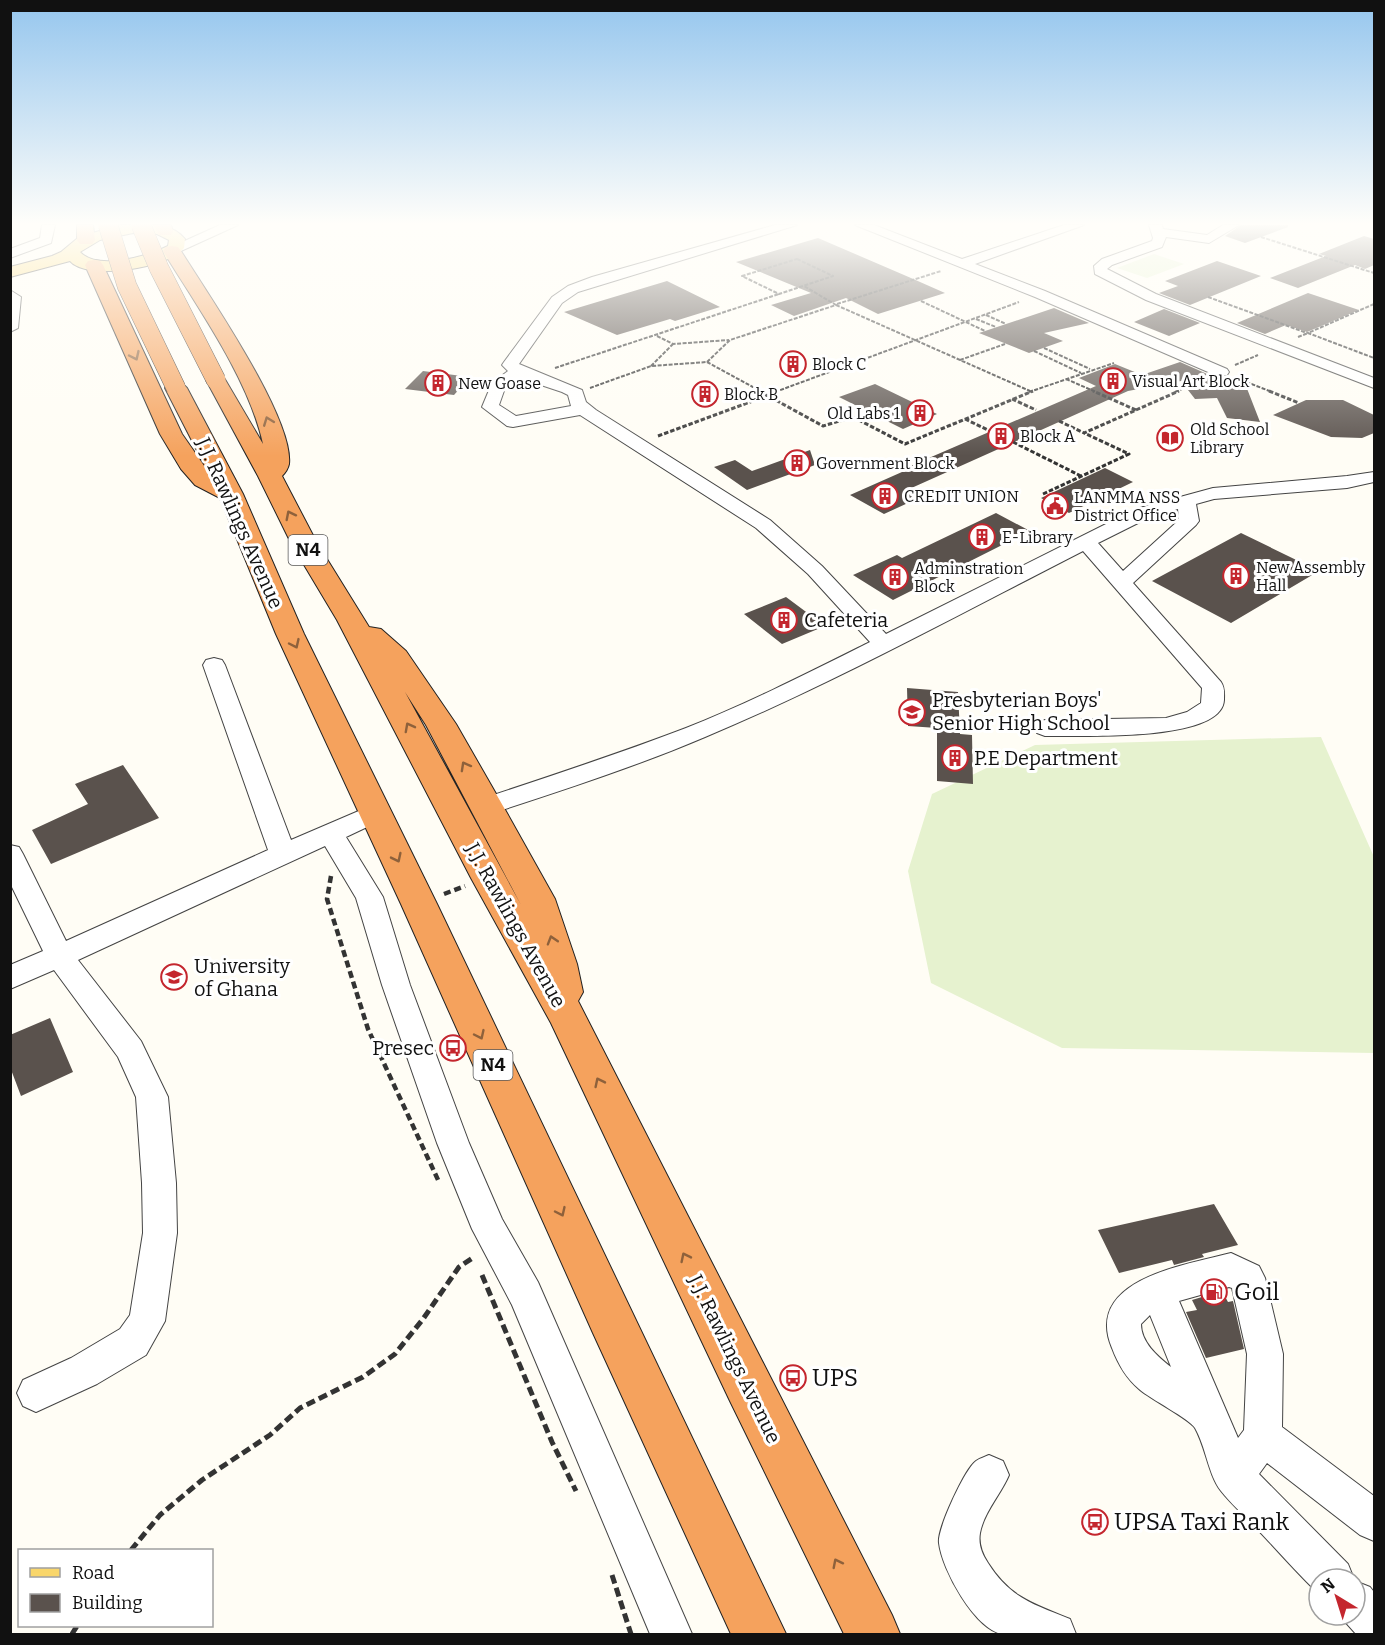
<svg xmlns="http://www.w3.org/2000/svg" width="1385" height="1645" viewBox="0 0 1385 1645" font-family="Bitter,serif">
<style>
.pitch{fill:#e6f2cf}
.building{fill:#5a524d}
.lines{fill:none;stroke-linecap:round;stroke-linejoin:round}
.minor-casing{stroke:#444;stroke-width:2}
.major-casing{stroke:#222;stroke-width:2}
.highway-casing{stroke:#222;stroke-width:2}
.path-far3{stroke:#333;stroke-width:2;stroke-dasharray:4 1.5;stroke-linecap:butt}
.path-far2{stroke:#333;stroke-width:3;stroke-dasharray:4.5 2;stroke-linecap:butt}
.path-far1{stroke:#333;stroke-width:4.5;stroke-dasharray:7 4;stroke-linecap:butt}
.path{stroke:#333;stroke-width:5;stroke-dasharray:9 4.5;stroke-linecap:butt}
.minor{fill:#fff;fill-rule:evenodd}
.major{fill:#f9d66b;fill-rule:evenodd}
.highway{fill:#f5a25d;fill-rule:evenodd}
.highway-bridge-casing{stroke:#222;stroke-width:20;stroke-linecap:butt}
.highway-bridge{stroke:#f5a25d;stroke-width:19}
.oneway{stroke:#8e613b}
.labels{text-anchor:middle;stroke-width:6;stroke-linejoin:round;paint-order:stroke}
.far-poi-label{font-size:16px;fill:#111;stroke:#fff;text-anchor:start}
.shield{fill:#fff;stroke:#585858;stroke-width:1.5}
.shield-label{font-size:18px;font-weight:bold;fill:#111}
.street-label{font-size:20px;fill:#111;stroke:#fff}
.poi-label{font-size:20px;fill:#111;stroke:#fff;text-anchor:start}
.near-poi-label{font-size:24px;fill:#111;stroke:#fff;text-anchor:start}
</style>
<rect width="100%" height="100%" fill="#fffdf5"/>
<path class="pitch" d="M1154 254 1184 264 1147 278 1117 268Z
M1321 737 1374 857V1053L1062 1048 931 983 908 871 932 794 1035 745Z"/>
<path class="building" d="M1241 225H1288V227L1245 243 1225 236Z
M1364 236 1374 239V265L1365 269 1355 265 1298 288 1270 278 1326 256 1319 254Z
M818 238 911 278 945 293 878 314 846 298 794 316 771 305 811 293 736 262Z
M1217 261 1261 276 1190 305 1159 293 1178 286 1165 281Z
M667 281 720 307 675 321 670 319 617 335 564 312Z
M1308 293 1359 310 1307 332 1286 325 1265 334 1237 323Z
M1054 308 1089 323 1044 333 1063 341 1029 353 979 333Z
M1164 309 1200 323 1169 336 1134 322Z
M1180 362 1214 377H1223L1246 386 1260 422 1227 418 1217 398 1195 399 1181 381 1128 391 907 490 921 497 884 514 850 495 911 468 908 467 1096 386 1079 378 1115 364 1142 375Z
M423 371 470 377 454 395 405 389Z
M875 384 937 414 903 429 839 397Z
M1306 400H1343L1374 415V433L1362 438 1331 437 1273 415Z
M810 450 815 465 747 490 714 467 735 460 752 471Z
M1105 468 1133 482 1069 513 1041 498Z
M996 513 1030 531 893 600 853 575 897 555 902 558Z
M1241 533 1319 571 1231 623 1152 581Z
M786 597 825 626 782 644 744 614Z
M907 688 958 692 960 734 972 735 973 784 937 781V728L908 726Z
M123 765 159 818 51 864 32 830 88 804 75 784Z
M50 1018 73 1072 21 1096 10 1067V1035Z
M1214 1204 1238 1245 1202 1254 1204 1257 1174 1265 1172 1260 1119 1273 1098 1230Z
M1222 1291 1228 1302 1233 1301 1244 1349 1206 1358 1186 1312 1197 1310 1192 1300Z"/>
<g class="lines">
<g class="minor-casing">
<path id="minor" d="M42 225H55L51 243 10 258V249L40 238Z
M220 225H238L181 251 176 252 169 248Z
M775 225H797L578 292 562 303 519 364 582 390 586 402 596 410 770 520 822 566 886 634 1136 509 1213 488 1347 476 1374 472V482L1347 488 1214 499 1196 504 1199 521 1196 525 1133 583 1221 682C1225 688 1224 693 1224 700 1222 743 1077 735 1045 736L1037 733 1033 728 1037 723 1045 720 1166 718 1187 712 1201 703 1202 688 1083 551C958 615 834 683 705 737 637 766 566 789 496 812L487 815 478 812 474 806 478 800C548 777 618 754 686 728 749 703 810 672 870 642L808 574 756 528 580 415 513 427 507 426 482 407 492 383 508 371 502 365 504 362 552 297 568 286 592 277ZM520 378 562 392 568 395 571 406 516 416 499 405 505 388ZM1178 509 1179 520 1123 571 1098 543 1150 517Z
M855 225H874L962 259 1064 225H1084L975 264 1045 291 1227 369 1229 372 1227 375H1215L1035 297Z
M1149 225H1162L1163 229 1207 235 1223 225H1239L1209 243 1166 237 1162 247 1112 265 1107 269 1156 294 1374 378V388L1146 300 1095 274 1094 266 1102 259 1152 241 1153 238Z
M10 290 21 297 18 328 10 332Z
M214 658 222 660 225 665 291 840 375 804 384 807 388 813 384 819 346 837 383 897 410 985 469 1143 502 1219 538 1282 692 1634H650L512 1305 472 1229 437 1143 382 985 356 898 325 846 78 960 141 1041 168 1097 176 1183 177 1233 165 1321 146 1355 97 1384 36 1412 23 1406 17 1393 23 1380 71 1358 120 1329 130 1315 143 1233 142 1183 136 1097 118 1057 54 970 10 989V965L43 951 10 883V845L19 847 23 854 66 941 268 850 203 665 206 660Z
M1231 1253 1259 1266 1265 1278 1283 1354 1282 1427 1374 1496V1541L1360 1535 1267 1463 1259 1474 1348 1564 1354 1579H1319V1594C1298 1574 1279 1552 1259 1531 1247 1518 1232 1505 1221 1491 1208 1474 1206 1447 1195 1428 1190 1419 1150 1399 1139 1389 1126 1378 1118 1364 1112 1348 1083 1279 1186 1265 1231 1253ZM1229 1287 1232 1288 1247 1354 1244 1430 1238 1438 1179 1301ZM1150 1315 1171 1367C1157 1356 1141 1342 1141 1324Z
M989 1455 1003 1461 1009 1475C1001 1494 984 1512 980 1533 978 1545 982 1554 988 1563 1011 1599 1034 1604 1070 1619L1076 1634C1057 1634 1019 1638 1002 1634 975 1629 942 1570 939 1543 937 1529 965 1469 976 1461 980 1458 985 1457 989 1455Z
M1355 1581 1370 1587 1374 1592V1634H1356L1339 1615H1355Z"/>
</g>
<g class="major-casing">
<path id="major" d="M120 225C141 225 170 220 185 239L184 248C169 268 87 281 70 261L10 277V267L52 256 61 252 79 237ZM133 233 157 234 169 240 168 246C148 256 98 271 80 252L100 240Z"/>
</g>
<g class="highway-casing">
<path id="highway" d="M77 225H93L95 240 92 244H80L77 240Z
M154 225H171L173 231 171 235H159Z
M172 246 178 247 181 251C207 293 294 418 289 464 288 469 285 473 282 476L317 543 369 627 381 629 406 651 456 724 503 806 555 899 577 964 583 992 578 1001 892 1615 900 1634H844L730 1401 551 1023 471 878 337 620 291 543 258 476 206 380 209 376 216 374 223 376 263 444C249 379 198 308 163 251L166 247ZM405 692 426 725 521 905Z
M94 260 100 261 103 265 182 434 207 470 165 388 169 384 176 382 183 384 187 388 243 494 304 634 437 904 786 1634H731L593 1333 401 904 276 634 220 498 195 485 181 469 160 434 85 265 88 261Z"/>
</g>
<path class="path-far3" d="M1261 237 1374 273
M797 259 833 276 779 294 742 276Z
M1208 297 1307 333
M921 301 985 331
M837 304 941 271
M1374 304 1308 333 1374 358
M836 305 1030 391
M986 315 1006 324
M976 319 996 327
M657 336 673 344 729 340
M1298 337 1308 333
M1044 348 1090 369
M1034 351 1081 373
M960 360 1005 344
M707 362 762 392
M1235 365 1258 355
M651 366 673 344
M555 368 779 294
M1236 378 1272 392
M1066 379 1096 392
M590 388 651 366 707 362 730 340 836 305 804 286
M775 392 1019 302
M1029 392 1114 363
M1175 392 1201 381"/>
<path class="path-far2" d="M759 391 823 426 853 417 905 444 1033 391
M1269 391 1299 403
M1012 399 1036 410
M1136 410 1179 391
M965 419 990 431
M1059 421 1084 433
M658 436 780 391
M1013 442 1081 476
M1043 494 1129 454 1084 433 1136 410 1093 391"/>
<path class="path-far1" d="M331 876 327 899 368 1029 439 1182
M444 894 465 886"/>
<path class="path" d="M482 1275 552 1442 576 1491
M131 1550 160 1515 202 1480 270 1435 300 1408 363 1377 395 1354 423 1319 459 1267 474 1257
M612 1575 631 1634
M72 1634 77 1626"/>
<use href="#minor" class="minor"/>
<use href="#major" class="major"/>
<use href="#highway" class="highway"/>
<g class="highway-bridge-casing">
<path id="highway-bridge" d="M108 225 127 286 176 388
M141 225 159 268 216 380"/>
</g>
<use href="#highway-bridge" class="highway-bridge"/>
</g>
<defs><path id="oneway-chevron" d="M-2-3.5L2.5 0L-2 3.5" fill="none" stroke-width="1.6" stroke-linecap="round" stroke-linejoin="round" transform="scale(1.5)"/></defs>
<g class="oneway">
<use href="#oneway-chevron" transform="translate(135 356) rotate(65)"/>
<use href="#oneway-chevron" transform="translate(268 421) rotate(-111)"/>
<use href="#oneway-chevron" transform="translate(290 515) rotate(-117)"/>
<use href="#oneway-chevron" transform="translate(295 644) rotate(65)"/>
<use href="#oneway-chevron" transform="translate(409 727) rotate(-118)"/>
<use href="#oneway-chevron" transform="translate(465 766) rotate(-119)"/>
<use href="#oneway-chevron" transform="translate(397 858) rotate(64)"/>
<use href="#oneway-chevron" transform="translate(552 940) rotate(-107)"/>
<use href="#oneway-chevron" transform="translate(480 1035) rotate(65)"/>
<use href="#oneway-chevron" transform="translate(599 1082) rotate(-116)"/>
<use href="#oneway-chevron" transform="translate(561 1212) rotate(65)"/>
<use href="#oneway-chevron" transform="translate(685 1257) rotate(-116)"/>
<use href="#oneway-chevron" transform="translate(837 1563) rotate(-117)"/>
</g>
<linearGradient id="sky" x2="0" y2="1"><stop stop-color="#95c6ee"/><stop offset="0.49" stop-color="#fffefa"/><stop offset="1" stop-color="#fffefa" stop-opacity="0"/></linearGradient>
<rect width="1385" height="456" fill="url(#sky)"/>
<defs>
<g id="building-ring" transform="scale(1.35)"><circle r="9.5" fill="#fff" stroke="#c4262e" stroke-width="1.5"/><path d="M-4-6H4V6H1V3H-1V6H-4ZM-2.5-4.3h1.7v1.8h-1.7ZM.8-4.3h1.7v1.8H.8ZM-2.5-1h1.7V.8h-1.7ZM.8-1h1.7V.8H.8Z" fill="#c4262e"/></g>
<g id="library-ring" transform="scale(1.35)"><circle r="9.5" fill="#fff" stroke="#c4262e" stroke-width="1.5"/><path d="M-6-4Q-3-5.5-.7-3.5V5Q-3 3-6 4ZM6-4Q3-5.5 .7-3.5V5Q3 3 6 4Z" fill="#c4262e"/></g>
<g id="civic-ring" transform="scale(1.35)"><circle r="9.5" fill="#fff" stroke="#c4262e" stroke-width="1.5"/><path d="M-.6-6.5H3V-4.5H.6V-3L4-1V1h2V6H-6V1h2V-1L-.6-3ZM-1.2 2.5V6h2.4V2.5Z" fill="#c4262e"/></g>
<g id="school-ring" transform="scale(1.35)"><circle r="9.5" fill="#fff" stroke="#c4262e" stroke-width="1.5"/><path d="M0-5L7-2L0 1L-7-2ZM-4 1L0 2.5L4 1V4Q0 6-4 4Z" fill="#c4262e"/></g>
<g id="university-ring" transform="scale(1.35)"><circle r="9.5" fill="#fff" stroke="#c4262e" stroke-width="1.5"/><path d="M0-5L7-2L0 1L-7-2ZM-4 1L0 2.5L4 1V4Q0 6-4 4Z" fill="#c4262e"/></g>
<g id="bus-ring" transform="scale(1.35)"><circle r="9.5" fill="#fff" stroke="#c4262e" stroke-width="1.5"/><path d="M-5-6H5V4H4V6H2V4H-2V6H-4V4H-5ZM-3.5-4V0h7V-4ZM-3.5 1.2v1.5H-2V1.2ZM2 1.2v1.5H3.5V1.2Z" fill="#c4262e"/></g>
<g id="fuel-ring" transform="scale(1.35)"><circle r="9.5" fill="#fff" stroke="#c4262e" stroke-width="1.5"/><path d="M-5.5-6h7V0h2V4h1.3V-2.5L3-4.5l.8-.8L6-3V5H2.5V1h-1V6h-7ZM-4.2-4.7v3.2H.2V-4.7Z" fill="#c4262e"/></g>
</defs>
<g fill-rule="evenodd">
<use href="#building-ring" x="793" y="364"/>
<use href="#building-ring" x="1113" y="381"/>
<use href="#building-ring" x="438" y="383"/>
<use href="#building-ring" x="705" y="394"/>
<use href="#building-ring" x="920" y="413"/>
<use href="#building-ring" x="1001" y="436"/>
<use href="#library-ring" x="1170" y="438"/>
<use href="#building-ring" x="797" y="463"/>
<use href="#building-ring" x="885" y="496"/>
<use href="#civic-ring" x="1055" y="506"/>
<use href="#building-ring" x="982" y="537"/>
<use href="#building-ring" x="1236" y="576"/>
<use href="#building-ring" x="895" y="577"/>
<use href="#building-ring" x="784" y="620"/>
<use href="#school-ring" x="912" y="712"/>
<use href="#building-ring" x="955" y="758"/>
<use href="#university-ring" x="174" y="977"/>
<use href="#bus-ring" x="453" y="1048"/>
<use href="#fuel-ring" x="1214" y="1292"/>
<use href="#bus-ring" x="793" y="1378"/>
<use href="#bus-ring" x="1095" y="1522"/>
</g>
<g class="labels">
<g class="far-poi-label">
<text x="812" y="370">Block C</text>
<text x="1132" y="387">Visual Art Block</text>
<text x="458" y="389">New Goase</text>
<text x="724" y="400">Block B</text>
<text x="900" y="419" text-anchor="end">Old Labs 1</text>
<text x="1190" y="435">Old School<tspan x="1190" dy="18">Library</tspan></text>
<text x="1020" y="442">Block A</text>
<text x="816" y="469">Government Block</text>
<text x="904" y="502">CREDIT UNION</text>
<text x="1074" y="503">LANMMA NSS<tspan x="1074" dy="18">District Office</tspan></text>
<text x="1002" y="543">E-Library</text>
<text x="1256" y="573">New Assembly<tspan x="1256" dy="18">Hall</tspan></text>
<text x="914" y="574">Adminstration<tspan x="914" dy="18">Block</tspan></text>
</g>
<g class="shield">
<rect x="288.5" y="535" width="39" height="30" rx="4.5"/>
<rect x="473.5" y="1050" width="39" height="30" rx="4.5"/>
</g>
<g class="shield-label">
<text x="308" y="556">N4</text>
<text x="493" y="1071">N4</text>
</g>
<g class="street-label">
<text transform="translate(240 523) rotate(66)" y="7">J.J. Rawlings Avenue</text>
<text transform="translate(516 925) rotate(61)" y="7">J.J. Rawlings Avenue</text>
<text transform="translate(735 1359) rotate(64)" y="7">J.J. Rawlings Avenue</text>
</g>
<g class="poi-label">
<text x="804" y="627">Cafeteria</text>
<text x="932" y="707">Presbyterian Boys'<tspan x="932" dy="23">Senior High School</tspan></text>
<text x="974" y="765">P.E Department</text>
<text x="194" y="973">University<tspan x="194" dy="23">of Ghana</tspan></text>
<text x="434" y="1055" text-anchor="end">Presec</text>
</g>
<g class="near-poi-label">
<text x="1234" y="1300">Goil</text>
<text x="812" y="1386">UPS</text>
<text x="1114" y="1530">UPSA Taxi Rank</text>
</g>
</g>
<rect width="1385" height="1645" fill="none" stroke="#111111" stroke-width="24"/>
<rect x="18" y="1549" width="195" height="78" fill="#ffffff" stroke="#a0a0a0" stroke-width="1.5"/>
<rect x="30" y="1568" width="30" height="9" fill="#f9d66b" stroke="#a0a0a0" stroke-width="1.5"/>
<text x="72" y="1579" font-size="18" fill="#111111">Road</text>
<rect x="30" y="1594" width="30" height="18" fill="#5a524d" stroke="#a0a0a0" stroke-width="1.5"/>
<text x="72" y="1609" font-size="18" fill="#111111">Building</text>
<g transform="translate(1337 1597) rotate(322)"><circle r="28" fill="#ffffff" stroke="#a0a0a0" stroke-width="1.5"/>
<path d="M0-4.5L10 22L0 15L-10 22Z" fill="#c4262e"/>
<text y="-9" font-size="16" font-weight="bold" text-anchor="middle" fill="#111111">N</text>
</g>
</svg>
